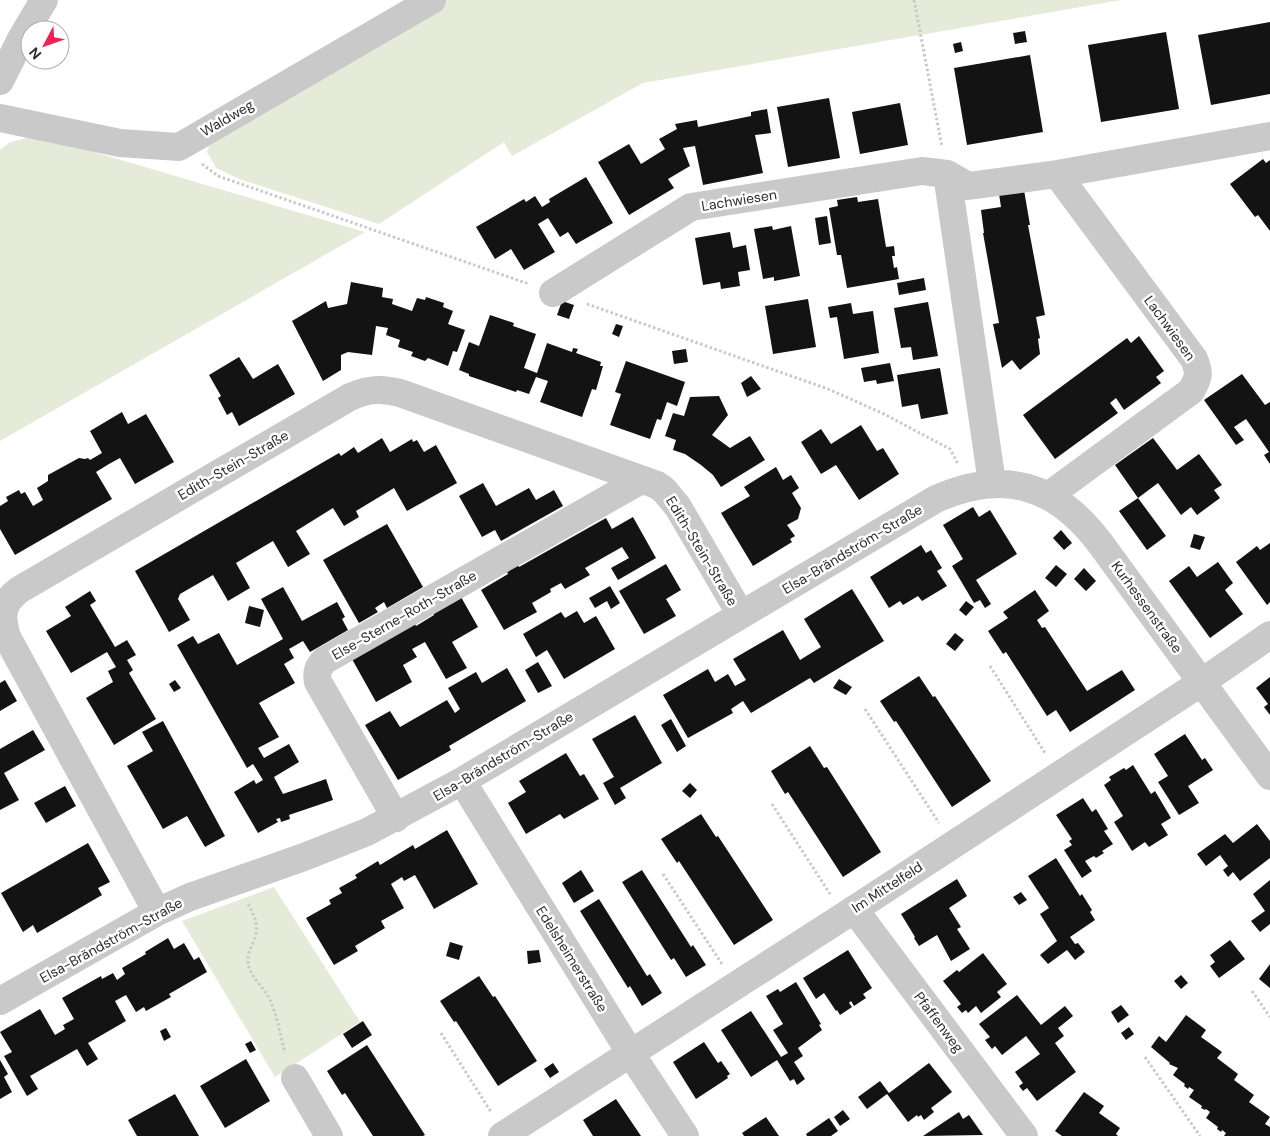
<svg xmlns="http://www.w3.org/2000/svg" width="1270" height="1136" viewBox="0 0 1270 1136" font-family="'DM Sans',sans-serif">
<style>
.green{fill:#e5ebd8}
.building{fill:#131313}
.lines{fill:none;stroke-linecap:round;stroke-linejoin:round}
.path{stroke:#c9c9c9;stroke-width:3;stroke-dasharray:2.5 2.5;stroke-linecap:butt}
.minor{stroke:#c9c9c9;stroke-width:28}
.labels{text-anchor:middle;stroke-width:5;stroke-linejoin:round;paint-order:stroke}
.street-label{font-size:14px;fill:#2c2c2c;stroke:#fff}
</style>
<rect width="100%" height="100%" fill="#fff"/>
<path class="green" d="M447 0H1121L643 83 512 156 504 142 379 224 239 179 216 168 207 152 213 133Z
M26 138 60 142 365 232 0 441V150L10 142Z
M274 887 360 1022 275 1077 182 921Z"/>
<path class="building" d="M1270 22V94L1211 105 1198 35Z
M1025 31 1027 42 1015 44 1013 33Z
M1166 32 1179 109 1101 122 1088 45Z
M961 42 963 51 955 53 953 44Z
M1030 55 1043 132 967 145 954 68Z
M829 98 840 158 788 167 777 107Z
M900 103 908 145 860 154 852 112Z
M767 109 771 133 755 135 763 173 703 185 695 146 683 148 690 166 668 179 674 188 629 215 598 162 629 144 641 164 665 149 659 139 677 129 675 124 697 120 698 127 751 116V112Z
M1263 159 1266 163 1270 160V231L1258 215 1255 217 1230 184Z
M586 177 613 223 576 244 568 232 560 237 548 218 538 224 555 252 524 270 511 249 495 259 476 227 524 199 526 202 535 196 542 207 550 202 549 199Z
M1024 190 1030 225H1028L1045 315 1036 317 1040 338 1038 339 1040 354 1020 370 1012 360 1002 368 993 324 999 323 983 233H984L981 210 1001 207 999 194Z
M857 197 858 202 878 199 886 247 894 246 895 256H892L894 268 897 267 899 279 847 288 841 255H837L829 208 838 206 837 200Z
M827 216 831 243 819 245 815 218Z
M772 226 773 230 791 226 800 276 774 281V277L763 279 754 229Z
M730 232 733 248 746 245 750 270 738 272 740 286 721 289 720 282 703 285 695 238Z
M924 278 926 290 899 295 897 283Z
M351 282 383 288 382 297 393 299 392 304 412 311 417 298 425 300 426 297 444 303 443 307 453 311 448 324 465 330 457 352 453 351 448 366 428 358 425 361 411 356 413 352 398 347 400 340 386 335 388 328 376 326 372 355 348 352 341 355V370L323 381 292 321 326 301 328 308 347 304Z
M808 299 816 347 773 354 765 306Z
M562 301 574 305 569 319 557 315Z
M928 302 938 356 913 360 911 347 901 348 894 308Z
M851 303 853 314 873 311 879 353 844 359 837 317 830 318 828 307Z
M490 315 514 323 513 326 536 334 524 368 537 373 547 343 572 352 573 348 578 349 576 353 601 362 600 366H603L596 390 592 389 582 417 540 402 548 381 536 377 529 394 517 390 516 392 469 376V374L459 370 469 342 479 346Z
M616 324 623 326 619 337 612 334Z
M1139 336 1164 371 1156 377 1161 383 1124 410 1116 398 1110 403 1118 413 1055 459 1023 415 1127 338 1131 343Z
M686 349 688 362 674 364 672 351Z
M239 357 253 379 278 364 295 394 239 426 232 412 227 415 218 398 221 396 209 375Z
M626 361 685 382 677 406 667 402 661 420 657 419 650 439 610 425 621 394 615 392Z
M890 363 894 381 877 384 876 380 864 382 861 368Z
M940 368 948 414 921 419 918 404 902 407 897 375Z
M1242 374 1265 405 1270 402V464L1264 455 1269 452 1246 419 1234 427 1244 440 1236 445 1204 400Z
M751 376 761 389 747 397 741 383Z
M719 396 728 415 712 435 730 448 750 436 765 460 721 487 713 475 701 465 685 454 673 450 676 440 665 436 673 413 684 416 690 397Z
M122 412 128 424 146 414 174 462 135 484 120 458 109 464 96 472 112 499 15 555 0 529V506L8 501 6 497 19 490 21 494 25 492 33 506 43 500 37 488 48 481V475L79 458 85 459 88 458 90 460 102 453 90 431Z
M861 425 877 451 883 448 899 474 859 500 836 465 821 474 801 442 821 429 831 444Z
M382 438 390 452 412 439 413 442 417 440 424 452 436 445 457 483 407 511 394 488 356 511 359 517 344 526 333 508 296 531 310 554 288 567 273 541 236 563 250 588 228 601 213 575 180 594 178 599 190 620 169 632 135 571 339 453 341 456 354 447 358 453Z
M1153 438 1177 470 1199 454 1222 485 1214 490 1220 498 1197 515 1191 507 1181 515 1158 483 1138 498 1115 465Z
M776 467 783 480 791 475 799 488 792 493 801 508 798 519 787 525 795 536 790 539 792 542 753 566 721 513 750 496 744 487Z
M483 483 496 506 529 488 536 500 554 490 563 506 501 541 495 530 482 537 459 496Z
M1138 498 1166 536 1147 550 1119 511Z
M973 507 979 517 990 510 1017 554 976 580 991 604 985 608 980 600 974 603 952 566 963 559 943 525Z
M633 517 656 558 618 580 611 568 629 558 622 547 585 568 590 575 565 589 561 583 550 589 551 592 532 603 537 612 504 630 481 590 508 574 506 570 517 564 519 567 606 518 612 529Z
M387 524 423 587 387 608 384 602 375 608 378 612 359 623 323 560Z
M1061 530 1072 543 1064 550 1053 538Z
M1194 534 1205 537 1200 550 1190 547Z
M1270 543V602L1267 605 1236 562 1257 546 1260 550Z
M921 545 926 553 931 550 942 568 937 571 947 586 922 601 918 596 903 605 900 601 889 608 870 577Z
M1218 562 1233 583 1225 590 1243 614 1210 638 1169 581 1189 566 1197 577Z
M666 564 681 590 666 599 676 616 644 634 619 591Z
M1056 565 1067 574 1056 587 1045 578Z
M1084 568 1096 581 1086 591 1074 579Z
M610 586 620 603 611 609 607 601 595 608 589 598Z
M283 587 302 621 337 602 345 617 342 619 348 630 310 652 303 641 289 649 294 658 284 664 295 683 259 703 279 737 258 748 264 758 289 744 299 762 274 777 283 794 326 779 333 800 289 815 290 819 281 822 280 818 276 819 278 822 258 833 234 792 254 780 256 784 263 780 253 764 247 768 177 645 193 636 198 644 219 633 237 665 283 639 261 599Z
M852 589 884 641 814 683 810 678 751 713 743 701 731 709 733 713 688 738 663 695 708 669 715 682 728 674 735 686 746 680 733 659 783 630 800 660 821 647 804 619Z
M1035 590 1049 611 1037 620 1042 628 1045 627 1087 691 1122 670 1135 690 1070 732 1056 710 1047 716 1006 652 1003 654 988 631 1008 618 1003 612Z
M90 591 96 601 90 605 115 647 127 640 136 655 127 660 133 670 129 673 156 719 114 745 86 698 113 682 108 671 116 667 107 652 71 673 46 631 71 616 65 607Z
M461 597 478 627 452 642 467 668 446 679 425 642 412 649 417 657 403 665 412 682 376 702 352 659 415 624 416 626 434 615 433 613Z
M966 601 974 607 966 616 959 610Z
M249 606 264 610 260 627 245 623Z
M577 611 584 623 596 616 615 649 564 679 547 650 536 657 523 634 561 612 565 618Z
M955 633 964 640 955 651 946 644Z
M538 662 552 686 538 693 525 670Z
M507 668 526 701 449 746 451 750 398 780 365 725 390 711 400 727 447 700 455 713 460 709 448 688 476 672 482 683Z
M919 676 933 697 935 696 991 781 952 807 896 721 894 722 880 701Z
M1270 677V715L1264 707 1268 704 1256 688Z
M839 679 852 687 846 695 833 688Z
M5 680 17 701 0 711V683Z
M175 680 181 688 174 692 169 684Z
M635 715 662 763 620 788 626 798 615 805 603 783 614 777 592 739Z
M671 719 686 746 677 752 661 725Z
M163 721 225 836 205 847 187 816 163 829 127 766 153 751 142 732Z
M33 730 45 750 4 773 19 800 0 810V749Z
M1185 734 1202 760 1205 758 1213 770 1188 786 1199 803 1179 815 1158 782 1168 776 1154 754Z
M810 746 824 768 827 767 881 852 843 877 788 792 785 794 771 771Z
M566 753 580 776 584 774 599 799 564 819 560 814 526 834 508 803 526 792 519 781Z
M1133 765 1151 794 1155 791 1171 818 1161 824 1168 835 1149 847 1145 842 1132 851 1114 822 1123 816 1104 785 1111 780 1109 777 1124 768 1126 770Z
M690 783 697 790 690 798 682 791Z
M65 786 76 806 46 823 34 803Z
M1083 798 1092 812 1096 809 1108 829 1104 831 1113 844 1102 851 1104 853 1096 858 1094 856 1085 861 1092 871 1082 878 1064 850 1072 845 1069 841 1072 839 1056 815Z
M701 814 716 837 718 836 773 920 734 945 679 861 677 863 661 839Z
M1257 824 1270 841V858L1240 881 1233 872 1228 877 1223 870 1228 866 1220 855 1206 866 1197 854 1225 834 1233 843Z
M447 830 478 884 434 909 415 875 404 881 402 877 391 884 404 908 381 921 385 928 355 946 358 951 334 965 306 918 331 904 329 900 342 893 339 888 357 878 355 875 378 861 380 865 413 845 415 849Z
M88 843 110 882 98 888 102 895 37 933 33 925 23 932 1 893Z
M1056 858 1080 896 1082 894 1092 910 1090 912 1095 920 1070 937 1075 944 1078 943 1085 952 1075 960 1067 950 1048 964 1040 955 1057 941 1040 914 1049 908 1028 876Z
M581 870 594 891 574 903 562 883Z
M642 870 691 947 693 945 706 965 686 977 674 958 671 960 622 882Z
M957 879 967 896 949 908 961 927 957 929 970 949 951 961 937 935 919 946 914 938 915 937 901 914Z
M1270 880V924L1260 932 1251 921 1265 911 1253 894Z
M1021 892 1027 900 1019 905 1013 897Z
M599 899 647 976 650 974 662 993 642 1006 630 986 628 988 580 911Z
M168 938 174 949 184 943 194 960 199 957 207 972 169 994 171 997 146 1011 144 1007 136 1012 126 995 115 1001 126 1021 88 1043 98 1059 87 1066 77 1049 30 1076 38 1089 27 1096 4 1056 12 1052 0 1032 40 1009 55 1035 65 1029 63 1025 74 1019 62 998 101 976 102 979 113 973 117 980 125 974 122 968 146 954 145 952Z
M1230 940 1245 959 1219 978 1210 966 1215 962 1210 955Z
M450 942 463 946 459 960 446 956Z
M539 950 541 962 528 964 527 951Z
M848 950 872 988 863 994 866 998 854 1006 851 1001 849 1003 852 1007 840 1015 837 1010 836 1011 824 993 816 999 803 978Z
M983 953 1007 984 997 992 1001 997 981 1013 976 1006 968 1013 966 1010 962 1013 957 1007 961 1004 943 981 957 970 959 972Z
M1270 964V988L1259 979Z
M1181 975 1188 983 1181 989 1174 981Z
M479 976 493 997 495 996 537 1061 498 1086 456 1021 454 1022 440 1001Z
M796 982 821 1024 819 1025 822 1030 798 1048 803 1056 794 1062 805 1079 797 1085 794 1079 790 1081 777 1060 751 1077 721 1030 751 1011 781 1057 788 1053 773 1030 783 1024 766 996 778 989 780 992Z
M1017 995 1041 1025 1065 1006 1073 1016 1058 1028 1064 1036 1055 1043 1076 1072 1037 1101 1027 1088 1023 1091 1019 1086 1023 1083 1015 1072 1040 1054 1026 1036 1002 1055 995 1046 992 1049 985 1040 990 1037 979 1024Z
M1121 1005 1129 1015 1118 1023 1111 1012Z
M1186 1015 1206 1030 1201 1037 1222 1052 1217 1058 1238 1074 1234 1080 1254 1095 1249 1102 1270 1117 1265 1124 1270 1127V1136H1224L1226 1133 1222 1130 1221 1132 1217 1129 1218 1127 1206 1118 1210 1112 1206 1109 1205 1110 1201 1108 1202 1106 1189 1097 1194 1090 1189 1087 1188 1089 1184 1086 1185 1084 1173 1075 1178 1068 1169 1064 1170 1063 1151 1047 1159 1036 1166 1042Z
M363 1021 372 1035 352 1048 343 1034Z
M1129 1027 1134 1034 1126 1040 1121 1033Z
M166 1028 171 1037 164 1041 160 1031Z
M251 1041 256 1050 250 1053 245 1044Z
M704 1042 718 1063 721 1061 730 1074 727 1076 728 1078 696 1099 673 1062Z
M367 1045 425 1135 423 1136H373L345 1093 342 1095 327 1071Z
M246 1059 270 1101 225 1128 200 1086Z
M0 1060 8 1074 4 1077 12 1092 0 1099Z
M553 1063 559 1072 550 1078 544 1069Z
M929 1063 952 1092 931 1108 934 1112 924 1120 921 1115 918 1117 917 1115 908 1122 887 1094 867 1109 858 1097 880 1081 889 1093Z
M1084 1092 1104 1106 1099 1113 1120 1128 1116 1134 1118 1136H1062L1055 1131Z
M175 1094 199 1136H137L128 1120Z
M616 1099 641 1136H593L583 1120Z
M843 1110 850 1119 840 1126 834 1117Z
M959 1112 963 1119 969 1115 983 1135 923 1136Z
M766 1117 779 1136H744L742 1133Z
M829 1118 838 1131 831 1136H807L806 1134Z"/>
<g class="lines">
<path class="path" d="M914 0 942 147
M202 164 218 176 529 284
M587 304 828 389 882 413 950 449 958 464
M990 666 1045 753
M865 709 939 823
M772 804 830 894
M663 874 722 964
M248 904C254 915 259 924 255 937 253 945 248 951 248 959 247 974 261 984 268 996 277 1013 280 1035 285 1053
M1252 991 1270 1017
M441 1033 491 1112
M1145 1057 1200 1136"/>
<path class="minor" d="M0 81 21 39 44 0
M0 118 120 143 179 147 432 0
M947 174 992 483
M553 293 691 207 922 171 947 174 968 186 1057 174 1270 136
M1048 496 1191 391C1199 377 1200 374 1194 359L1057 174
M462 781 631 1054 685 1136
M396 818 318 682C316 672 318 667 325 660L641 480
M854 909 1024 1136
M157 912 7 637C1 616 1 604 19 590L350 397C368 389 381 388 400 393L657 485 664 490 678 507 741 615
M0 1001 157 912 190 897 304 857 367 832 462 781 936 499C1004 469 1055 484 1100 543L1270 776
M295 1078 329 1136
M502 1136 844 916 1202 682 1270 635"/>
</g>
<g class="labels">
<g class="street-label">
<text transform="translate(227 118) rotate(-30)" y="5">Waldweg</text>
<text transform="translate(739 200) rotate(-9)" y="5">Lachwiesen</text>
<text transform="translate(1170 328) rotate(54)" y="5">Lachwiesen</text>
<text transform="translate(233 465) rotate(-30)" y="5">Edith-Stein-Straße</text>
<text transform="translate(852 549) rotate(-31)" y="5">Elsa-Brändström-Straße</text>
<text transform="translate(702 551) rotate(59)" y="5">Edith-Stein-Straße</text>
<text transform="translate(1147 607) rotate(54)" y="5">Kurhessenstraße</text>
<text transform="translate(404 615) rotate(-30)" y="5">Else-Sterne-Roth-Straße</text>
<text transform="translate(503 756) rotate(-31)" y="5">Elsa-Brändström-Straße</text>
<text transform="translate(887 887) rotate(-33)" y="5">Im Mittelfeld</text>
<text transform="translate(111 940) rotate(-29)" y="5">Elsa-Brändström-Straße</text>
<text transform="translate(572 959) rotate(58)" y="5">Edelsheimerstraße</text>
<text transform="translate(939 1022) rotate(53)" y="5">Pfaffenweg</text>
</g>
</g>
<g transform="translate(45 45) rotate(229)"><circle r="24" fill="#ffffff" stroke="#ababab"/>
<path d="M0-4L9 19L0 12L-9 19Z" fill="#f02251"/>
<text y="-8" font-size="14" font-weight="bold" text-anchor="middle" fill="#2c2c2c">N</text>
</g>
</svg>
